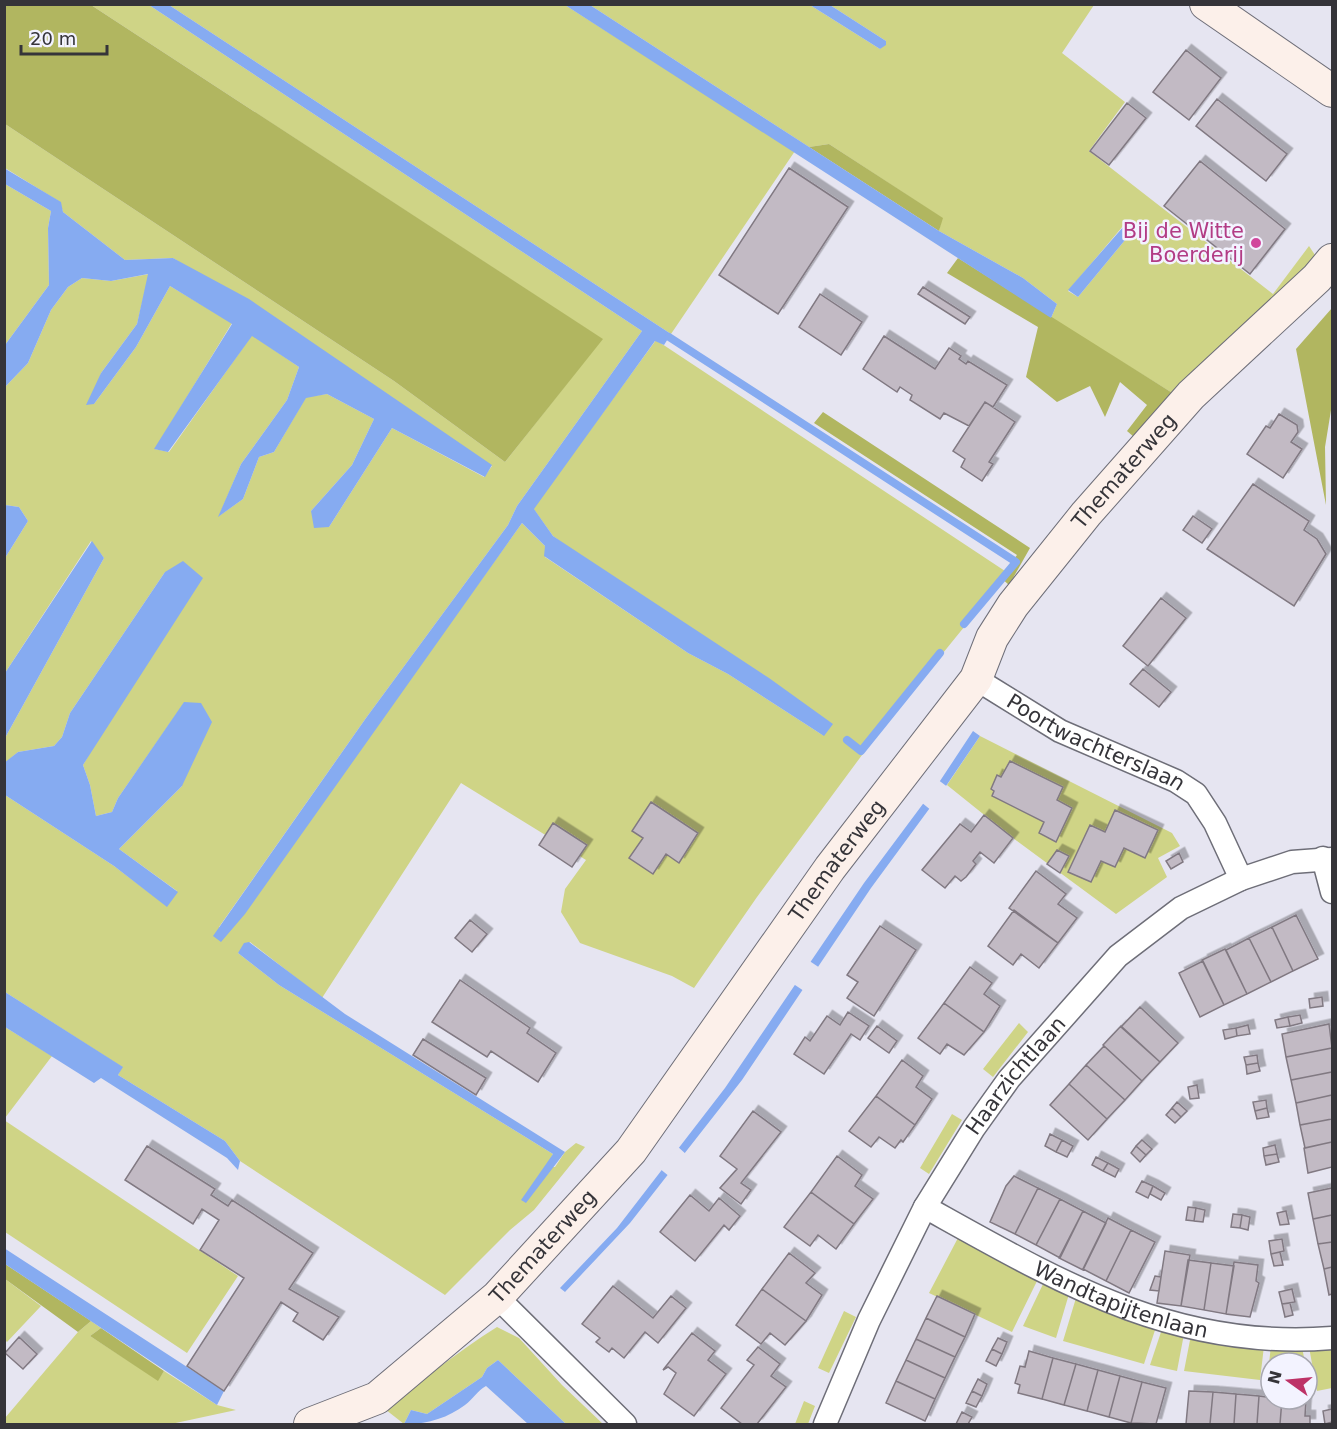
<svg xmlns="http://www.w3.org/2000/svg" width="1337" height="1429" viewBox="0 0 1337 1429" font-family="'DejaVu Sans',sans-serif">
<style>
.green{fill:#cfd486;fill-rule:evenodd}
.forest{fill:#b1b660}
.water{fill:#86abf1}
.pier{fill:#e6e5f1}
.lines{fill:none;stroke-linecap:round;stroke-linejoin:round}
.stream{stroke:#86abf1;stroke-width:8}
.building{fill:#c2bac4;stroke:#817982;stroke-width:1.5;filter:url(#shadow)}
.street-casing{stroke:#6e6e78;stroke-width:25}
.secondary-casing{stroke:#6e6e78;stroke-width:34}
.street{stroke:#fff;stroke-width:22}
.secondary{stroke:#fcf0ea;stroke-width:32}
.hotel-dot{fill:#d1479c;stroke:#f3f3ff;stroke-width:2}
.labels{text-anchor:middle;stroke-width:5;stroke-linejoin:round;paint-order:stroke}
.hotel-label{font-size:21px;fill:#b23c85;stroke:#f3f3ff;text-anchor:end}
.street-label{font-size:21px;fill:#353439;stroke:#f3f3ff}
</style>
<defs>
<filter id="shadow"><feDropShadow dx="5.5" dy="-5.5" stdDeviation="0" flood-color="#0004"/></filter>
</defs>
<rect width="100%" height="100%" fill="#e6e5f1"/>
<path class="green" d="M91 5H149L642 331 517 506 508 525 366 718 219 927 227 933 522 523 545 546V557L688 653 728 674 824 736 553 536 533 508 656 340 1008 573 882 728 757 897 694 988 672 976 580 943 561 912 565 889 586 860 461 783 322 998 250 942 238 953 279 985 553 1154 546 1167H555L565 1152 576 1143 585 1147 534 1210 510 1230 445 1295 240 1161 225 1141 118 1075 122 1067 5 992V795L114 866 167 906 177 891 119 849 182 786 184 703 118 798 112 812 96 816 90 785 83 765 103 731 165 572 70 713 62 737 54 746 18 752 5 763V738L104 558 91 541 5 673V558L28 521 19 507 5 505V387L28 363 51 310 68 287 82 278 111 281 149 274 137 324 101 373 94 404 136 347 170 286 232 323 155 449 169 452 252 335 299 367 287 400 241 464 219 516 243 499 259 457 274 452 306 397 327 394 374 419 352 465 311 511 329 527 392 428 484 477 492 466 173 258 125 260 63 212 60 202 5 168V124L394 381 505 462 602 339Z
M169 5H565L795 151 671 334Z
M590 5H810L880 49 886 41 830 5H1094L1062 53 1125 102 1089 151 1273 294 1309 246 1319 261 1174 394 1051 318 1057 304 1023 278 939 231 942 218 829 144 809 147ZM1123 226 1130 234 1078 297 1068 291Z
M5 184 51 211 48 228 49 285 5 345Z
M980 736 1172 833 1180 846 1158 858 1167 877 1116 914 1013 838 947 785Z
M1019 1023 1028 1032 993 1077 983 1069Z
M5 1027 52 1056 5 1118Z
M952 1114 962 1120 929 1174 920 1168Z
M4 1120 238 1276 187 1353 5 1232Z
M959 1236 1038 1279 1012 1332 929 1293Z
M5 1279 41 1306 7 1342 5 1340Z
M1044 1282 1069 1294 1056 1338 1023 1326Z
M1076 1298 1156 1327 1144 1364 1063 1341Z
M844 1311 856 1317 829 1373 818 1368Z
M91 1321 101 1328 90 1336 158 1380 164 1371 217 1405 236 1410 171 1424H5V1418L78 1332Z
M497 1327 519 1338 562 1385 603 1424H566L498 1360 487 1368 482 1377 427 1414 411 1410 404 1424 381 1406C422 1382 457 1352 497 1327Z
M1162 1329 1184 1334 1177 1371 1150 1365Z
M1191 1335 1264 1346 1260 1380 1184 1371Z
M1271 1346 1302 1347 1305 1363H1271V1381L1267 1380Z
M1309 1347H1332V1388L1317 1391Z
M804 1401 815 1406 808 1424H795Z"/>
<path class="forest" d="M4 5H91L603 339 505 462 394 381 5 124Z
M829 144 943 218 939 231 809 147Z
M958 258 1174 394 1134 437 1127 431 1147 405 1120 382 1105 417 1090 386 1057 402 1026 377 1038 327 947 273Z
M1332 308V404L1325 447 1326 505 1296 349Z
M823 412 1030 548 1009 585 1000 577 1017 555 814 423Z
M5 1264 91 1321 78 1332 5 1279Z
M101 1328 164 1371 158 1381 90 1336Z"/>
<path class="water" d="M149 5H169L671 334 664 345 655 341 534 509 553 536 769 678 833 724 824 736 728 674 688 653 544 556 545 546 522 523 245 914 221 942 213 936 366 718 508 525 517 506 642 331Z
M565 5H590L939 231 1023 278 1057 304 1051 318Z
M810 5H830L886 41V45L880 49Z
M4 168 61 202 63 212 125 260 173 258 249 299 492 465 485 477 392 428 329 527 314 528 311 511 352 465 374 419 327 394 306 398 274 452 259 457 243 499 218 517 241 464 287 400 299 367 252 336 168 452 154 449 232 324 170 286 136 347 94 404 86 405 101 373 137 324 148 274 111 281 82 278 68 287 51 310 28 363 5 387V345L49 285 48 228 51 211 5 184Z
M1124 226 1130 234 1078 297 1068 290Z
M5 505 19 507 28 521 5 558Z
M92 541 104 558 5 738V673Z
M183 561 203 578 83 765 90 785 96 816 112 812 118 798 184 702 201 703 212 722 182 786 119 849 178 892 167 907 114 866 5 795 4 763 18 752 54 746 62 737 70 713 165 572Z
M973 731 980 736 946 786 871 888 742 1080 630 1223 565 1292 560 1288 617 1228 725 1088 864 883 940 781Z
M249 942 345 1014 565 1152 526 1203 521 1200 553 1154 279 985 238 953 244 943Z
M5 992 123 1067 118 1075 225 1141 240 1161 238 1170 227 1158 101 1078 94 1083 5 1027Z
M4 1248 224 1391 217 1405 5 1264Z
M498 1360 566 1424H528L486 1386C477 1391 473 1399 465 1405 448 1418 425 1425 404 1424L411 1410 427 1414 482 1377 487 1368Z"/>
<path class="pier" d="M937 779 949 788 932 811 921 802Z
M808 960 820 968 804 991 792 983Z
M677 1146 687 1155 670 1177 659 1168Z"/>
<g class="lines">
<path class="stream" d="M669 337 1016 562 964 624
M847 740 861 751 940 653"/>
</g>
<path class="building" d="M1186 50 1221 78 1189 120 1153 92Z
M1217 99 1287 154 1266 181 1196 126Z
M1127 103 1146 118 1109 165 1090 151Z
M1200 161 1285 229 1250 274 1164 206Z
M789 168 848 207 778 314 719 275Z
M923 287 970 317 965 324 918 294Z
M820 294 862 322 841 355 799 327Z
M884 336 935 369 949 348 961 356 959 359 966 364 968 361 1007 385 993 407 985 402 969 426 944 413 940 419 910 400 912 395 900 387 897 392 863 369Z
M985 402 1015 422 989 462 993 464 982 481 961 467 965 459 953 451Z
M1279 414 1297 425 1298 432 1291 442 1302 449 1283 478 1247 454 1266 426 1270 428Z
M1253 484 1309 521 1304 530 1317 539 1326 554 1294 606 1207 549Z
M1193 516 1212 529 1202 543 1183 530Z
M1161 598 1186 618 1148 666 1123 646Z
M1143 669 1171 692 1159 707 1130 684Z
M1010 761 1063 787 1057 800 1072 808 1056 842 1039 833 1044 822 992 796 994 791 991 789 997 775 1001 777Z
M651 802 698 833 679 863 666 854 653 874 629 858 643 838 632 831Z
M1115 810 1158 830 1145 858 1124 848 1115 867 1101 861 1091 882 1068 872 1090 825 1105 832Z
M984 815 1013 838 994 863 980 852 973 861 976 864 966 877 961 881 955 876 945 888 922 870 960 824 971 832Z
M553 823 587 845 572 867 539 845Z
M1057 850 1069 856 1060 873 1047 864Z
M1179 853 1183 862 1171 869 1166 861Z
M1036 871 1066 894 1058 904 1077 918 1058 943 1009 908Z
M1014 910 1058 943 1039 968 1021 954 1013 965 988 946Z
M1296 915 1318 959 1293 971 1272 927Z
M470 920 487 934 472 952 455 938Z
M880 926 916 950 874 1016 847 998 858 982 847 975Z
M1272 927 1293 971 1271 982 1249 938Z
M1249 938 1271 982 1247 994 1226 950Z
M1225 949 1247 994 1224 1005 1202 960Z
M1203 961 1224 1005 1200 1017 1179 973Z
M970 967 992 983 984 994 1000 1006 984 1032 944 1003Z
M460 980 530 1028 527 1033 556 1053 538 1082 491 1051 487 1057 432 1022Z
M1322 997 1323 1006 1310 1008 1309 999Z
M944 1003 984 1032 964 1055 947 1044 940 1054 918 1038Z
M1140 1007 1178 1043 1160 1062 1121 1027Z
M848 1012 869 1026 860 1040 851 1034 824 1074 794 1054 805 1037 810 1041 827 1016 840 1025Z
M1300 1015 1302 1023 1290 1026 1288 1017Z
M1288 1017 1290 1026 1277 1028 1275 1020Z
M1329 1024 1332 1048 1286 1057 1282 1034Z
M1248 1025 1250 1034 1237 1036 1236 1028Z
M877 1026 897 1041 889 1053 868 1038Z
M1121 1026 1160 1062 1142 1081 1103 1045Z
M1236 1028 1237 1036 1225 1039 1223 1030Z
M423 1039 486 1078 476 1095 413 1055Z
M1104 1046 1142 1081 1125 1100 1086 1065Z
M1332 1048V1072L1291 1080 1286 1057Z
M1257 1055 1258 1063 1246 1065 1244 1057Z
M902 1060 923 1076 916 1087 932 1099 915 1125 876 1096Z
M1258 1063 1260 1071 1247 1074 1246 1065Z
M1086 1065 1125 1100 1107 1119 1069 1084Z
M1332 1072V1095L1296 1103 1291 1080Z
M1069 1084 1107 1119 1088 1140 1050 1105Z
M1197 1085 1199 1098 1190 1099 1188 1087Z
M1332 1095V1119L1300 1125 1296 1103Z
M876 1096 915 1125 903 1142 901 1140 895 1148 879 1137 871 1147 849 1131Z
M1266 1100 1267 1108 1255 1111 1253 1102Z
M1177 1102 1187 1111 1181 1117 1172 1108Z
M1172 1108 1181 1117 1175 1123 1166 1115Z
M1267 1108 1269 1117 1257 1119 1255 1111Z
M753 1111 781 1132 741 1183 751 1190 741 1204 720 1188 737 1169 720 1156Z
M1332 1119V1142L1305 1148 1300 1125Z
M1050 1134 1062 1140 1056 1152 1045 1146Z
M1062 1140 1073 1146 1067 1157 1056 1152Z
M1142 1140 1152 1149 1146 1155 1136 1146Z
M1332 1142V1167L1308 1173 1304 1148Z
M1275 1145 1277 1154 1264 1156 1263 1148Z
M147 1146 215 1189 211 1195 228 1206 232 1200 313 1253 289 1289 339 1317 323 1340 293 1321 298 1313 281 1302 224 1391 187 1366 244 1278 200 1250 219 1220 202 1209 193 1224 125 1180Z
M1136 1146 1146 1155 1140 1162 1131 1153Z
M1277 1154 1279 1162 1266 1165 1264 1156Z
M837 1156 862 1175 855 1186 873 1199 854 1224 811 1192Z
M1096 1157 1108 1163 1103 1171 1092 1165Z
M1108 1163 1119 1169 1115 1177 1103 1171Z
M1014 1176 1038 1188 1015 1234 990 1222 1006 1186Z
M1142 1181 1153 1186 1148 1198 1136 1192Z
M1153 1186 1165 1193 1161 1200 1150 1194Z
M1038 1188 1060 1199 1036 1245 1015 1234Z
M1332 1188V1215L1313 1219 1308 1193Z
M811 1192 854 1224 836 1249 818 1235 810 1246 784 1227Z
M690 1195 709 1211 719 1198 740 1216 729 1230 724 1225 695 1261 660 1232Z
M1060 1199 1083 1211 1060 1258 1036 1245Z
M1188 1207 1196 1208 1194 1221 1186 1220Z
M1196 1208 1205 1210 1203 1222 1194 1221Z
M1083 1211 1106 1223 1083 1270 1059 1258Z
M1286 1211 1289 1224 1280 1225 1277 1213Z
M1233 1214 1242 1215 1240 1228 1231 1227Z
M1242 1215 1250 1217 1248 1230 1240 1228Z
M1332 1215V1242L1318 1244 1313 1219Z
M1108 1218 1131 1230 1106 1281 1083 1269Z
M1131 1230 1155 1242 1129 1293 1106 1281Z
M1282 1239 1284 1251 1271 1254 1269 1241Z
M1332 1242V1267L1324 1269 1318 1244Z
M1165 1251 1190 1255 1181 1306 1157 1303Z
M1280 1252 1283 1265 1274 1266 1271 1254Z
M789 1253 815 1273 806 1283 822 1295 806 1321 762 1289Z
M1188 1260 1211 1263 1204 1310 1181 1306Z
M1234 1262 1258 1265 1256 1281 1259 1283 1250 1317 1226 1314Z
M1211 1263 1234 1266 1226 1314 1204 1310Z
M1332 1267V1294L1329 1295 1324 1269Z
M1155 1276 1161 1277 1159 1291 1150 1290Z
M613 1286 653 1318 671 1296 686 1308 658 1343 645 1332 624 1358 612 1348 609 1352 596 1342 600 1338 582 1324Z
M762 1289 806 1321 785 1345 770 1333 761 1344 736 1325Z
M1292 1289 1295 1302 1282 1304 1279 1292Z
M937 1296 975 1314 965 1337 926 1318Z
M1290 1303 1293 1315 1285 1317 1282 1304Z
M926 1318 965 1337 955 1357 916 1339Z
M692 1333 715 1351 708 1360 726 1374 694 1416 664 1394 676 1373 668 1367 663 1370Z
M19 1337 37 1354 23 1369 5 1353Z
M998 1338 1007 1342 1002 1354 992 1349Z
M916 1339 955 1357 945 1378 906 1360Z
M758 1347 780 1364 771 1376 786 1387 757 1424H742L721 1408 754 1365 747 1360Z
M992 1349 1002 1354 996 1366 986 1361Z
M1029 1351 1053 1358 1042 1399 1018 1393 1020 1385 1015 1383 1020 1366 1025 1367Z
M1053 1358 1076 1364 1064 1405 1042 1399Z
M906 1360 945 1378 935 1399 896 1381Z
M1076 1364 1098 1370 1087 1411 1064 1405Z
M1098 1370 1120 1376 1109 1417 1087 1411Z
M1120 1376 1142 1382 1131 1423 1109 1417Z
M978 1379 987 1384 982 1396 972 1391Z
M896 1381 935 1399 925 1421 886 1403Z
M1142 1382 1166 1388 1156 1424 1131 1423Z
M972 1391 982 1396 976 1407 966 1403Z
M1189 1391 1213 1392 1210 1424H1186Z
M1213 1392 1236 1394 1234 1424H1210Z
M1236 1394 1259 1396 1257 1424H1234Z
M1259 1396 1282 1399 1280 1424H1257Z
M1282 1399 1306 1400 1305 1416H1310V1424H1280Z
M1332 1409V1422L1325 1424 1323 1411Z
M962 1412 972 1417 968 1424H956Z"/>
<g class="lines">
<g class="street-casing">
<g id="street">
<path id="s1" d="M976 679 1060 731 1176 781 1196 794 1215 823 1241 879"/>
<path d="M1323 858 1332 892"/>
<path id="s2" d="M925 1207C1058 1281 1174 1351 1332 1338"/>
<path d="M497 1297 625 1424"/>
<path id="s3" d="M825 1424 869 1320 925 1207 974 1128 1009 1079 1118 956 1181 908 1241 879 1292 862 1332 859"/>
</g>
</g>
<g class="secondary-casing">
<g id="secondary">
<path d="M1206 4 1332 91"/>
<path id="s4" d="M310 1424 377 1398 497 1297 631 1151 830 868 976 679 992 638 1013 605 1086 514 1191 395 1317 278 1332 260"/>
</g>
</g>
<use href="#street" class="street"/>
<use href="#secondary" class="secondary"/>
</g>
<circle class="hotel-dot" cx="1256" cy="243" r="6"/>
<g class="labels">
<g class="hotel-label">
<text x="1244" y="238">Bij de Witte<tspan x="1244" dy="24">Boerderij</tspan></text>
</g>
<g class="street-label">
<text dy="7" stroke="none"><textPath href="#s4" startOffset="1269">Thematerweg</textPath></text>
<text dy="7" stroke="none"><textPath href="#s1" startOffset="136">Poortwachterslaan</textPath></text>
<text dy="7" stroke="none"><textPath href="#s4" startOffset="783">Thematerweg</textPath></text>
<text dy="7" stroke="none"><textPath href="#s3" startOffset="399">Haarzichtlaan</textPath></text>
<text dy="7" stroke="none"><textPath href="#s4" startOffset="297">Thematerweg</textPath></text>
<text dy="7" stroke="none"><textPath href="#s2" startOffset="218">Wandtapijtenlaan</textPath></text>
</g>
</g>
<rect width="1337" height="1429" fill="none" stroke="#353439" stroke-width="12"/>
<g transform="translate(1289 1381) rotate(285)"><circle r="28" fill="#f3f3ff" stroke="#a7a7b0" stroke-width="1.5"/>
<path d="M0-4.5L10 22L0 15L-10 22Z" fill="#bd3267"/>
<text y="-9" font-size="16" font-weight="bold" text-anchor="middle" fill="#353439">N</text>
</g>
<path d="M21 45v9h86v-9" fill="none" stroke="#353439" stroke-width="3"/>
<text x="30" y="45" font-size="18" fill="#353439" stroke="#f3f3ff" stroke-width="4.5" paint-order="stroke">20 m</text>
</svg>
